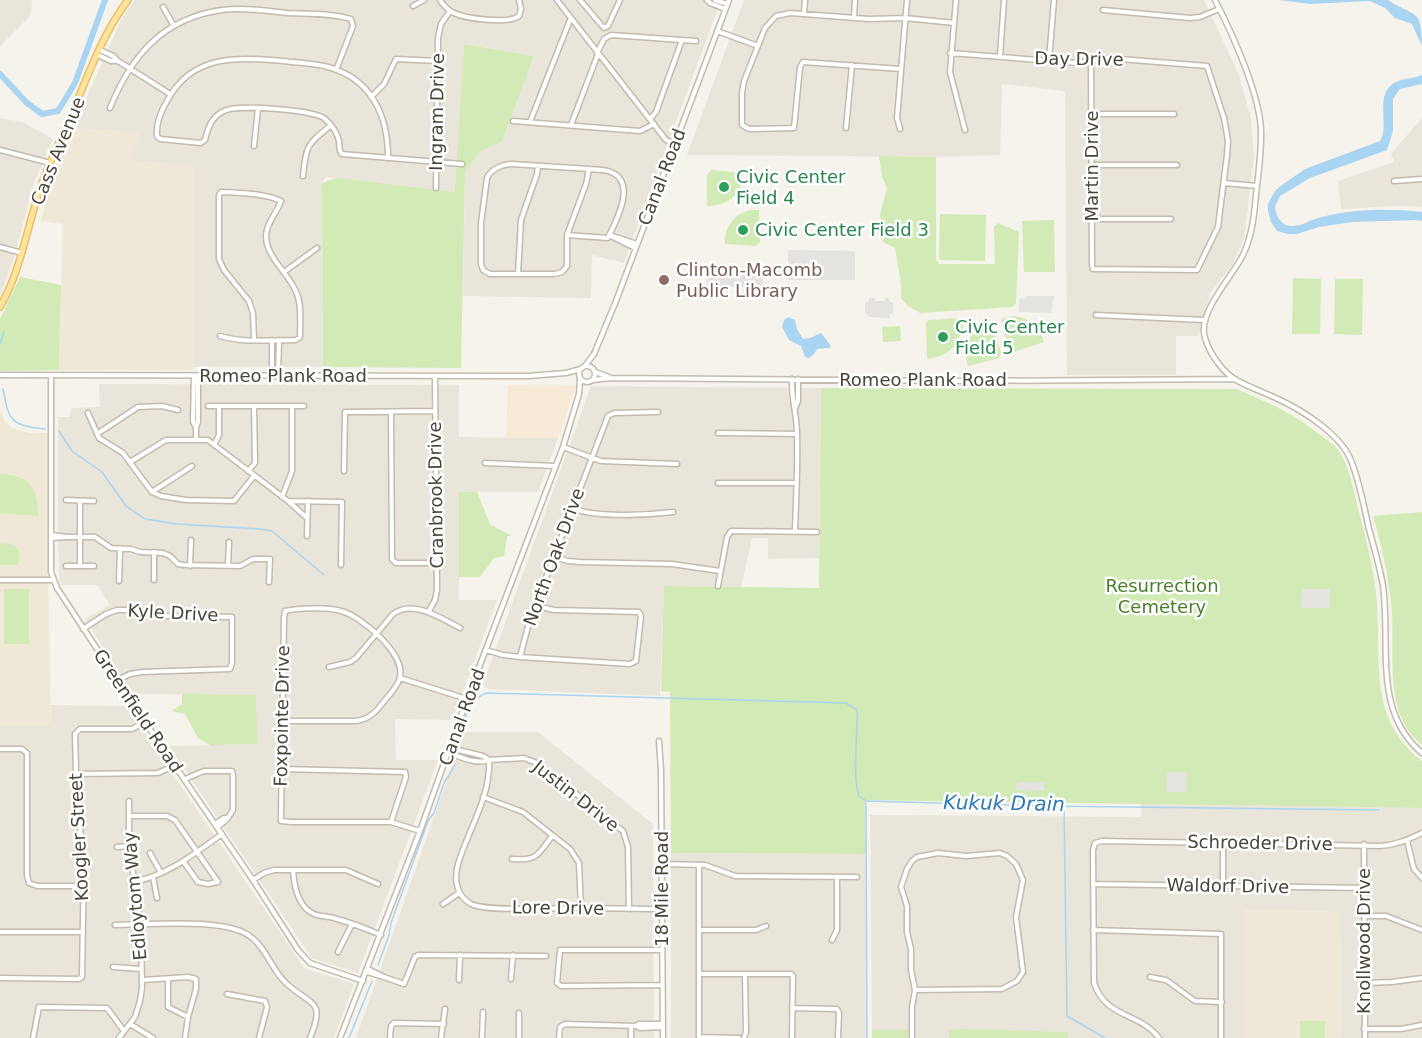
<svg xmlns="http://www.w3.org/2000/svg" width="1422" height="1038" viewBox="0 0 1422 1038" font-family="'DejaVu Sans',sans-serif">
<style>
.residential{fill:#eae5da}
.commercial{fill:#f7ead8}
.education{fill:#efe8d6}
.green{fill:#d2eab5}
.parking{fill:#e5e3e0}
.water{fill:#a9d4f2}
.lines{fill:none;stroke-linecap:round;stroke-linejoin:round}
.stream{stroke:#a9d4f2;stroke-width:1.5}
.river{stroke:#a9d4f2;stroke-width:6}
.minor-casing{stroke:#c2bbae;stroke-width:7}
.major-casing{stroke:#e6c16a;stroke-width:8}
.minor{stroke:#fff;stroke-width:4}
.major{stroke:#ffe39c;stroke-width:5}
.leisure-dot{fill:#2e9e5b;stroke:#fff;stroke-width:2}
.education-dot{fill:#8d6e63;stroke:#fff;stroke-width:2}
.labels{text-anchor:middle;stroke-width:5;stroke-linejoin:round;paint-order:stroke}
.street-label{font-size:18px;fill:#4b4439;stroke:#fff}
.leisure-label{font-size:18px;fill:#27864d;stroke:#fff;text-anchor:start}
.education-label{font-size:18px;fill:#785e54;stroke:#fff;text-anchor:start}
.park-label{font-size:18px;fill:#4a7f2a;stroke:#fff}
.water-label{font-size:20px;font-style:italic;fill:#2e7ab2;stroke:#fff}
</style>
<rect width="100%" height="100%" fill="#f6f3ec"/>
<path class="residential" d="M0 0H32L31 15 0 46Z
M135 0H721L624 263 592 255 591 298 463 296 465 171 481 151 502 140 534 56 464 44 456 192 326 177 322 183 323 367H192L193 166 129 161 141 133 73 128 122 18Z
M744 0H1204L1239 75 1251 119 1254 156 1244 239 1232 265 1210 293 1199 336H1176V375H1067L1065 91 1002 84 1000 155 936 157 687 155Z
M0 118 23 122 53 139 34 183 14 258 0 296Z
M1422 118V207L1399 206 1341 209 1338 181 1394 162 1391 154Z
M99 384 459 385V437L558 438 538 492H459V600H497L452 720 395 719 396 760H438L358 973 312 958 169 746 256 744V695L132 694 85 619 110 605 98 585H60L58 544V417H70L71 408 100 407Z
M591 386 821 388 819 558 768 559V538H752L741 587 664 586 660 696 488 689 483 684Z
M51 705 127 706 304 968 354 984 334 1038H0V726H51Z
M464 732H538L653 824 654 1038H356Z
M1141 804 1422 808V1038H1341L1340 912 1244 910V1038H1068V1032L960 1029 949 1030V1038H908V1030H872L870 815 1141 817Z
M671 853 866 854 867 1038H671Z"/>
<path class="commercial" d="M508 385 576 386 558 438H506Z"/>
<path class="education" d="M73 128 141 133 130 161 193 166V370H59L63 224 41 221 54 171Z
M0 409 5 422 12 428 30 433H49L48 576 51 726H0Z
M1244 910 1340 912 1341 1038H1244Z"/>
<path class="green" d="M464 44 534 56 502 141 481 151 465 171 461 368 323 367 322 183 337 178 455 192Z
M879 156 936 157V259L939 264H995L994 227 998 223 1019 232 1016 304 1012 307 920 313 908 306 901 298V284L895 248 883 242 880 214 887 188 882 177Z
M711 170 742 173C743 195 727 206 707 206V175Z
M751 210H759L760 242 756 246 725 244C724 227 734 214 751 210Z
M940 214 986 215 985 261 939 260Z
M1054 220 1055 272H1024L1022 221Z
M20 277 61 285 59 370 0 371V319Z
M1293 278 1321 279 1320 334H1292Z
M1335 279H1363L1362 335 1334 334Z
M1014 316C1030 318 1039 326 1044 342L1014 352 1009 351 1001 319Z
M963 318C963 342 951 356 927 359L926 323 928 320Z
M991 323 1001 352 999 358 968 366C961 345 971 329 991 323Z
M900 326 901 341 883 342 882 327Z
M821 388 1236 389C1265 401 1291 412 1316 432 1323 437 1331 442 1337 449 1349 464 1352 485 1357 504 1364 533 1373 563 1376 593 1383 656 1365 717 1422 761V808L865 800 866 854 671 853 670 692 661 691 664 586 819 588Z
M0 474C30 475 38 488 38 516L0 513Z
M459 492H477L490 524 512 536H507L504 556 494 558 480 577H459Z
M1422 512V745C1380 712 1397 648 1391 602 1388 573 1381 544 1373 516Z
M2 543C16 543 24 552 18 565H0V544Z
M4 589H29V644H4Z
M182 694 256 695 257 744 210 745 198 738 185 714 171 711 182 704Z
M1300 1021H1325V1038H1300Z
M960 1029 1068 1032V1038H949V1030Z
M872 1030H908V1038H872Z"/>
<path class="parking" d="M788 250 855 251V280H788Z
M706 268H763V287H706Z
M1025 296H1054L1051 313 1019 312V298L1024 299Z
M869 298H875V301H885V298L890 299V302H893V314H890V318L868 317V314H865V302H868Z
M1302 589H1330V608H1301Z
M1167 772H1187L1186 792H1166Z
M1018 782H1043L1045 791 1015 790Z"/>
<path class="water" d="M1279 0H1388C1415 18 1422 7 1422 46L1412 24 1395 18 1385 8 1370 1 1310 4Z
M1422 75V84L1400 89 1393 99V131L1387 150 1310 178 1280 196 1275 206C1275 213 1279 222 1286 225 1297 229 1308 221 1318 218 1350 209 1389 208 1422 212V221L1416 220 1352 222 1319 227 1297 234H1288L1277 231 1271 222 1268 211V204L1275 191 1282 185 1305 169 1380 141C1390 125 1374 95 1394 83 1402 78 1413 79 1422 75Z
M788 317 795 320 797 329 803 339 810 338 821 333 831 346 829 348 817 349 814 354 809 358 805 357 801 346 789 340 782 327 784 320Z"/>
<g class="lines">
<path class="stream" d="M0 344 4 332
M3 389C9 422 11 425 45 429
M59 431 72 451 102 472 126 506 145 519 177 524 260 529 272 531 324 575
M461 744C461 726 468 698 487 693L846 703 857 710C858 732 852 778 859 796L866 801
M867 801 1045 806 1379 810
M866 802 867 1038
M1064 807 1067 1016 1105 1038
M378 965 389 935 391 923 428 821 434 813 444 783 455 765
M349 1038 372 981"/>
<path class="river" d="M0 74 27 103 42 114 58 111 75 83 105 0"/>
<g class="minor-casing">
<path id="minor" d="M440 0C443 5 448 10 454 13 466 19 509 24 519 16L521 9 519 0
M557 0 666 140 675 144
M580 0 604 28 608 26 620 0
M707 0 710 3 725 9
M715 0 727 4
M956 0 950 72 965 130
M1215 0C1232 33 1263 100 1261 137 1261 156 1258 176 1256 195 1254 217 1252 237 1242 257 1231 277 1201 310 1204 333 1206 348 1220 369 1233 378 1247 387 1264 392 1278 399 1304 411 1343 436 1352 463 1360 484 1364 507 1369 529 1374 548 1380 567 1383 586 1391 644 1372 711 1422 753
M413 6 424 0
M163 7 174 26
M1103 10 1190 18 1200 17 1219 9
M804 14 805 0
M854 18 855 0
M717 31 758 46
M100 50 113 56 118 61 170 94
M597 53 604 39 611 35 696 41
M950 53 1077 63 1108 58 1207 66 1224 118 1228 141 1227 155 1218 227 1197 270 1093 269 1092 265 1091 61
M98 55 111 61H118
M1000 56 1004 0
M1049 60 1054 0
M901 69 803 62 800 67 794 128 749 129 742 125V93L744 81 765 28 776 16 790 13 869 19 905 18 954 23
M371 97 384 84 396 59 438 61
M110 108C131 56 163 18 222 10 243 7 266 11 287 13 308 14 332 13 351 19L353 26 336 70
M1092 114H1174
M650 119 656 112 682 40
M513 121 640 131 654 124
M530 122 570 20
M571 125 598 54
M846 128 852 65
M900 129 897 118 907 0
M254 146 258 108
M0 150 50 163
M388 158C388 116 372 79 328 67 313 63 298 63 283 61 236 57 192 54 167 101 161 111 156 124 157 136L160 139 201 143 205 140C208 128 211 117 224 111 237 104 313 110 324 118 331 124 337 132 339 141 340 147 338 149 342 154L462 164
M1091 165H1177
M303 176C306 145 307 145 331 125
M1394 181 1422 179
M1224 183 1257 186
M436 188 438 38 441 24 450 11
M1092 219H1171
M567 235 608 238C616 221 636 185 613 173 606 169 597 170 589 169L512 164C503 164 491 169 487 178L481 223V264L483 270 490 274H555L562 272 567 266V235L586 184 589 169
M0 247 22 253
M635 248 609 235 637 244
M284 272 317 248
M518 274 521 220 537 174 538 166
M1096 315 1204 320
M220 336C243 343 271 340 296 340L300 337C300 323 302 307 297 294 290 274 266 258 266 236 266 223 277 213 281 201 263 193 240 193 221 192L219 195V259L224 270 249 301 253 313 254 339
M579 374a8 8 0 1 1 16 0a8 8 0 1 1-16 0Z
M585 366 594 354 616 301 729 0
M595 372 609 377
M0 375 528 376 566 373 581 369
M51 375V572L57 588 145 722 253 880 298 950 310 963 363 981
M194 376 193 422 196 427 198 422V376
M272 377V340
M278 377 279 340
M792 379C791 398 797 415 797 434 798 466 796 499 795 531
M593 380 610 378 966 381 1235 379
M208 406H304
M795 408 798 401V379
M391 412 392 559 396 563H437
M88 413 99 438 123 453 152 492 161 496 186 500 234 501 254 476
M718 433 797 434
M97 434 138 407 162 406 178 410
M196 439V427
M214 445 219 435V406
M563 447 601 461 677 464
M130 462 166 440H208L288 501 342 502 341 565
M485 463 555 466
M248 471 255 463 254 406
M344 471 345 412 435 411
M718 483H796
M152 492 192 466
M282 497 292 471V407
M66 500 94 501
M80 501V566
M288 501 307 518
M572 508C595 518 648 515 673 512
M52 535 67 537 52 538
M307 536 308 501
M67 537H95L111 548 131 549 140 552 163 553 170 556 178 564 184 565 240 566 253 559H270L269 582
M554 557 568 561 580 562 672 564 720 571
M66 566H94
M190 566 191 540
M228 566 229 542
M0 580H53
M154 580V552
M119 581 120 549
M718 586 727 537 731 531 817 532
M429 611 435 600 437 590 435 376
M83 629 106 614 117 610H134L166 616 232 617V663L230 669 142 672 130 674 118 680
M486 650 503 655 520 657 630 664 636 661 641 616 639 612 554 610 536 606
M520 657 530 619 608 416 614 413 658 412
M329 667 350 662 356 658 393 614C413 599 441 618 460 628
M400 678 467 699
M282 721H356C370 719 377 711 385 700 390 694 399 685 400 677 405 653 361 616 341 611 328 607 298 608 285 611L284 618 281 818V821L292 822H391L420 831
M659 741 661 770 663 1038
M0 749H22L27 753V875L29 883 37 886H83
M449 753C461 757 476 765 489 760L483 756 450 748
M281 769 405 772 406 777 391 822
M76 774 158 773 175 765
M185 779 204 771H232L233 775V810L227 819
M483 797 523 812 570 849 579 863 581 908
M129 816H167L175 820 218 882 208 884 198 882 183 861
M215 824 224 818 227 819 218 827
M1407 841 1414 869 1422 878
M1364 844 1365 1038
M117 847 129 846
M150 853 161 873
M938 853 966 856 1000 853 1007 856 1016 864 1023 880 1016 917 1023 972 1017 981 1002 989 915 990 911 970V949L907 932V906L901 887 907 869 912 861 917 857Z
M512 859C537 861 538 855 552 836
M662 864 705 865 735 876 857 877
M293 870C294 886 298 907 314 914 321 917 330 916 337 919 352 923 367 929 381 935
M153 877 157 898
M253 880 264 873 274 870H346L378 884
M133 882C167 876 195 853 222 834
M1093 884 1364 888
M1223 886V843
M443 904 459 893
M629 909 628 847 623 831 537 763 524 758 489 760C491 797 468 830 458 864 454 879 456 896 471 904 487 912 558 908 579 908 607 908 634 909 661 909
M1364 916H1386L1422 930
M115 925C147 925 226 917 251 937 267 949 272 971 287 984 311 1006 326 999 310 1038
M699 930H756L766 926
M1093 930 1221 934V1038
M0 932H83
M832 940 837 930V877
M662 950H560L557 983 561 986 662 985
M338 952 352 924
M113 967 141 969
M367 972 384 977 368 969
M699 974H791L793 976 792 1038
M384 977 404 984 415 957 418 955 546 956
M1150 977 1166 980 1195 1001 1222 1002
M0 978 79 979 82 977 84 859 77 805 75 734 80 729H132L145 722
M511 979 513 955
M142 980 188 977 196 979V989L188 1017 185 1038
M168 980V1007L188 1017
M459 980 460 955
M1364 983 1392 982 1422 978
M227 994 265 1001 267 1007 259 1038
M792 1008 837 1009 839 1013 838 1038
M130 1024 153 1038
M631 1026V1038
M662 1027 640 1028 636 1026 639 1024H662
M1364 1029H1401L1422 1025
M699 1037 739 1038
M33 1038 39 1007 107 1008 124 1031
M119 1038 135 1017 140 1001 142 988 141 925 129 846V801
M340 1038 420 831 467 699 563 447 579 394 580 380
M390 1038 391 1026 394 1023 444 1024
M441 1038 445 1009
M482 1038 483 1012
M519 1038V1013
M559 1038 560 1027 565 1024 636 1026
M699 1038V865
M744 1038 746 1032 745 974
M912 1038V1007L915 990
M1159 1038C1140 1012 1106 1019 1094 983L1093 850 1095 843 1102 841 1380 846C1396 845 1407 840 1422 833"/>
</g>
<g class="major-casing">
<path id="major" d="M0 307C20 272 26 233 38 195 47 166 61 139 73 111 89 73 103 33 128 0"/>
</g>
<use href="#minor" class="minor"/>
<use href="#major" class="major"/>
</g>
<g class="leisure-dot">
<circle cx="724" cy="187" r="6"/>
<circle cx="743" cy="230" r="6"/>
<circle cx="943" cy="337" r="6"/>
</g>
<circle class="education-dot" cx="664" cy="280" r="6"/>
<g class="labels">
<g class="street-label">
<text transform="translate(1079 59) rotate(1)" y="6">Day Drive</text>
<text transform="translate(437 112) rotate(-89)" y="6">Ingram Drive</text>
<text transform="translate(58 151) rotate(-68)" y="6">Cass Avenue</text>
<text transform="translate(1092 166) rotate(-90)" y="6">Martin Drive</text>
<text transform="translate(662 177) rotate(-69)" y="6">Canal Road</text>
<text x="283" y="382">Romeo Plank Road</text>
<text x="923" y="386">Romeo Plank Road</text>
<text transform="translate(436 495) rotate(-91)" y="6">Cranbrook Drive</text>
<text transform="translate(554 557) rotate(-70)" y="6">North Oak Drive</text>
<text transform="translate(173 613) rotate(3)" y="6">Kyle Drive</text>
<text transform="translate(138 711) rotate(56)" y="6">Greenfield Road</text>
<text transform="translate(282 716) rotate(-89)" y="6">Foxpointe Drive</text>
<text transform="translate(462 717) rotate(-70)" y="6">Canal Road</text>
<text transform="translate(576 796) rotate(38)" y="6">Justin Drive</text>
<text transform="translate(79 837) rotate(-93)" y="6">Koogler Street</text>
<text transform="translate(1260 843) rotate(1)" y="6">Schroeder Drive</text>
<text transform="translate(1228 886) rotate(1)" y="6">Waldorf Drive</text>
<text transform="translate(662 889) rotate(-90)" y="6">18 Mile Road</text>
<text transform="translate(135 896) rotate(-95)" y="6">Edloytom Way</text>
<text transform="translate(558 908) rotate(1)" y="6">Lore Drive</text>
<text transform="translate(1364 941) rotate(-90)" y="6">Knollwood Drive</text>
</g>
<g class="leisure-label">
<text x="736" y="183">Civic Center<tspan x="736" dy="21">Field 4</tspan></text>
<text x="755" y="236">Civic Center Field 3</text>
<text x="955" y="333">Civic Center<tspan x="955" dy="21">Field 5</tspan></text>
</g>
<g class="education-label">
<text x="676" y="276">Clinton-Macomb<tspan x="676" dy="21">Public Library</tspan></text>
</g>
<g class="park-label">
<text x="1162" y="592">Resurrection<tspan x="1162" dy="21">Cemetery</tspan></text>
</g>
<g class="water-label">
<text transform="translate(1004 803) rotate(1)" y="7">Kukuk Drain</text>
</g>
</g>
</svg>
